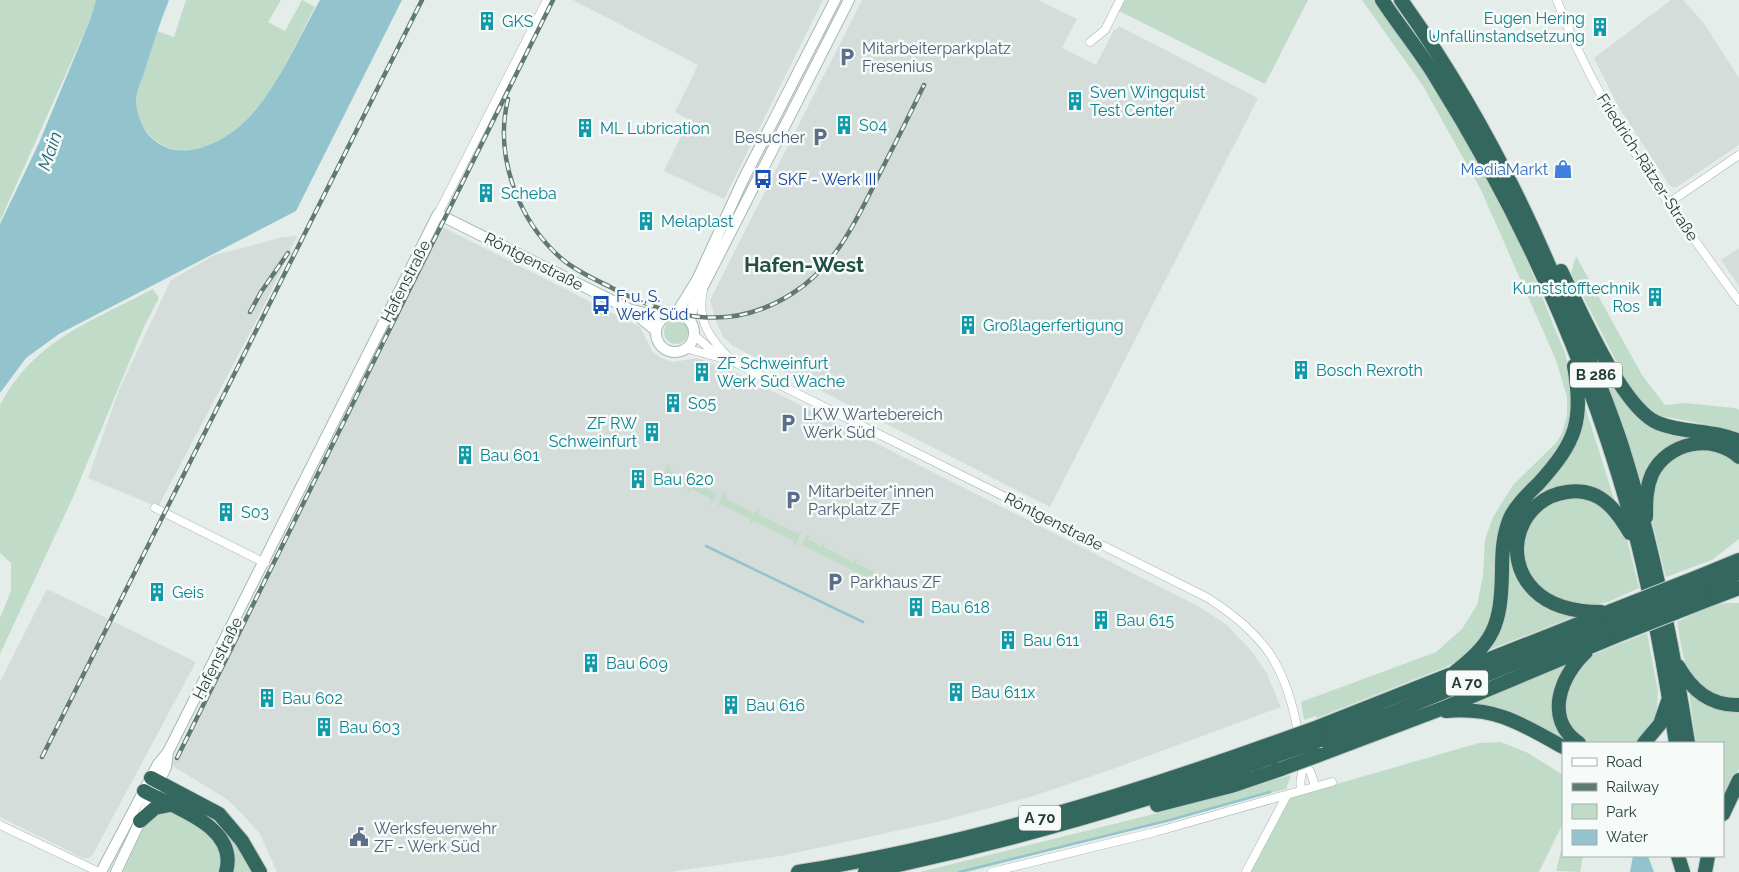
<svg xmlns="http://www.w3.org/2000/svg" width="1739" height="872" viewBox="0 0 1739 872" font-family="Raleway,sans-serif">
<style>
.built{fill:#d4ddd9}
.green{fill:#c0dcc8}
.water{fill:#93c4cd}
.lines{fill:none;stroke-linecap:round;stroke-linejoin:round}
.stream{stroke:#93c4cd;stroke-width:2.5}
.street-casing{stroke:#a8b5b1;stroke-width:9}
.secondary-casing{stroke:#a5b8b1;stroke-width:12}
.highway-casing{stroke:#c2c9c7;stroke-width:16}
.street{stroke:#fff;stroke-width:8}
.secondary{stroke:#fff;stroke-width:10}
.highway{stroke:#34685e;stroke-width:14}
.rail-casing{stroke:#617973;stroke-width:4.5}
.rail{stroke:#f6faf8;stroke-width:2.5;stroke-dasharray:8;stroke-linecap:butt}
.highway-bridge-casing{stroke:#c2c9c7;stroke-width:16;stroke-linecap:butt}
.highway-bridge{stroke:#34685e;stroke-width:14}
.labels{text-anchor:middle;stroke-width:5;stroke-linejoin:round;paint-order:stroke}
.shield{fill:#f6faf8;stroke:#647672;stroke-width:1}
.shield-label{font-size:15px;font-weight:bold;fill:#263e38}
.culture-label{font-size:16px;fill:#0d838f;stroke:#f6faf8;text-anchor:start}
.service-label{font-size:16px;fill:#4e5e75;stroke:#f6faf8;text-anchor:start}
.street-label{font-size:16px;fill:#263e38;stroke:#f6faf8}
.shop-label{font-size:16px;fill:#366cbe;stroke:#f6faf8;text-anchor:end}
.transit-label{font-size:16px;fill:#164399;stroke:#f6faf8;text-anchor:start}
.water-label{font-size:18px;font-style:italic;fill:#246775;stroke:#f6faf8}
.district-label{font-size:21px;font-weight:bold;fill:#234f44;stroke:#f6faf8}
</style>
<rect width="100%" height="100%" fill="#e5edea"/>
<path class="built" d="M573 0H823L724 199 664 171 689 120 675 112 698 65Z
M862 0H1038L1077 19 1062 48 1096 65 1114 30H1116L1119 26 1258 98 1050 507 733 346 723 337 716 321 710 300Z
M1671 0H1683L1703 22 1739 78V145L1677 187H1673L1670 186 1618 106 1594 58Z
M439 225 640 327 652 351 661 358 673 362 697 358 739 374 1198 606 1227 625 1253 653 1266 672 1281 707 1110 770 1030 797 937 822 781 856 670 872H277L260 834 242 814 228 800 171 765Z
M297 236 266 302 158 507 88 478 119 390 171 280 215 255 283 237Z
M1739 248V286L1721 260Z
M47 589 196 662 92 856 88 858H83L0 817V682Z"/>
<path class="green" d="M0 0H96L90 20 0 221Z
M186 0H281L268 22 285 31 302 0 315 7C294 46 276 92 243 123 218 147 173 165 147 132 140 124 135 111 135 100 136 86 152 47 157 31L174 37Z
M1125 0H1308L1265 84 1119 11Z
M1362 0H1374L1422 66 1493 187 1515 231 1565 353 1572 380 1574 406 1564 446 1521 496 1488 630 1467 656 1448 666 1317 718 1316 716 1304 720 1301 702 1436 652 1462 629 1477 605 1483 576 1485 539 1493 517 1513 485 1556 443 1562 433 1567 415V397L1556 360 1481 190 1423 86Z
M1576 256 1642 375 1665 405 1685 403 1735 408 1739 410V434L1715 426 1661 416 1645 407 1632 392 1571 273Z
M153 289 159 298 143 329 73 497 0 654V618L11 591V563L0 553V405C35 339 91 322 153 289Z
M664 332a12 12 0 1 1 24 0a12 12 0 1 1-24 0Z
M1588 333 1629 406 1739 446V453L1691 441 1642 485Z
M1585 406 1616 505 1588 490 1527 510 1520 576 1578 615 1481 653 1485 649 1509 537 1519 512 1533 495 1582 407Z
M1708 447 1739 462V539L1712 560 1666 577 1650 514V488L1671 456Z
M670 464 669 470 692 481 695 477H698L697 484 715 493 719 488 711 505V499L692 489 687 494 689 488 666 477 661 481 668 465Z
M724 492 727 493 725 498 754 513 759 508 758 514 798 534 802 530 795 546H793L794 541 754 521 750 525V519L721 504 717 508Z
M1571 494 1599 501 1626 535 1639 588 1608 602 1584 607 1573 606 1539 590 1523 567 1521 533 1532 512Z
M807 534 810 535 808 539 821 546 825 541 824 547 853 562 858 558 856 563 884 577 887 578 891 575 886 587 802 545Z
M1726 603H1739V699C1688 699 1684 664 1677 622L1714 605Z
M1647 633 1658 691 1656 719 1645 736 1635 743H1585C1564 721 1565 712 1565 683L1592 655Z
M1563 664 1564 665 1554 694 1573 743H1568L1502 709 1460 705Z
M1689 692 1739 708V769L1723 802V743H1696Z
M1501 742 1528 753 1563 775V823L1539 872H1248L1288 798 1479 743Z
M1291 775 1286 789 968 872H920L1158 813Z
M165 808 200 824 221 845 222 872H123L148 818Z
M223 826 236 841 254 872H231L233 850Z
M1561 851 1563 856 1583 857 1580 872 1556 871Z"/>
<path class="water" d="M96 0H169C159 25 151 50 143 76 140 83 136 93 136 101 136 112 141 124 147 133 173 165 216 147 241 125 274 96 298 39 320 0H402L296 211 59 334 26 358 0 393V224L39 143 90 20Z
M1633 856H1648L1654 872H1630Z"/>
<g class="lines">
<path class="stream" d="M706 546 863 622
M959 872 1170 820 1270 792"/>
<g class="street-casing">
<path id="street" d="M1557 0C1598 110 1670 207 1739 301
M1090 42 1105 30 1120 0
M1670 202 1739 155
M438 214 547 0
M703 291C696 321 711 340 731 360
M694 335 717 355
M685 348 732 361 1208 598C1267 636 1287 668 1299 737
M155 508 265 563
M1304 766 1310 771 1315 785
M1301 789C1298 778 1305 771 1303 760
M0 825 99 872
M992 872 1155 832 1332 782
M1246 872 1287 795"/>
</g>
<g class="secondary-casing">
<path id="secondary" d="M632 311 656 331
M676 314 697 280 743 180 835 0
M656 333a19 19 0 1 1 38 0a19 19 0 1 1-38 0Z
M690 321 693 306 849 0
M101 872 158 764 168 752 438 214 629 309 664 318
M116 872 166 767 168 752"/>
</g>
<g class="highway-casing">
<path id="highway" d="M1382 0C1399 26 1419 50 1435 76 1526 221 1595 378 1638 544 1654 609 1666 677 1676 743
M1401 0C1461 84 1510 174 1550 268 1575 325 1600 381 1620 440 1652 539 1672 641 1688 743
M1561 271C1579 307 1622 409 1658 423 1684 434 1713 429 1739 441
M1646 517C1646 502 1646 488 1652 474 1668 442 1712 433 1739 457
M1700 576 1739 560
M1702 588 1739 573
M1705 601 1739 588
M1601 612C1577 612 1552 608 1534 590 1500 556 1520 498 1567 492 1578 490 1591 492 1600 498 1613 506 1622 520 1630 533
M1678 666C1692 690 1710 706 1739 705
M1450 676C1494 642 1501 627 1502 571 1502 552 1503 535 1510 518 1516 505 1529 493 1539 483 1576 442 1584 421 1574 366
M1446 711C1495 706 1522 724 1563 747
M1318 727 1611 611
M1320 740 1397 711 1613 623
M1579 743C1543 719 1561 675 1586 652
M1644 743 1660 724 1668 701
M1319 755 1446 707 1616 636
M151 778 219 814 242 841 260 872
M144 791C174 808 239 826 226 872
M1157 805 1231 786 1281 769
M1723 814 1739 780
M140 821 155 808 170 805
M1678 856 1683 872
M798 872C961 846 1120 798 1276 742
M865 872C1006 843 1143 803 1278 755
M1705 872 1708 856"/>
</g>
<use href="#street" class="street"/>
<use href="#secondary" class="secondary"/>
<use href="#highway" class="highway"/>
<g class="rail-casing">
<path id="rail" d="M508 99C494 156 518 221 562 259 577 272 597 280 614 289 674 320 733 332 793 293 837 265 858 217 880 173 895 144 910 114 924 85
M250 312 261 292 288 253
M42 757 422 0
M177 758 553 0"/>
</g>
<use href="#rail" class="rail"/>
<g class="highway-bridge-casing">
<path id="highway-bridge" d="M1611 611 1700 576
M1613 623 1702 588
M1616 636 1705 601
M1276 742 1318 727
M1278 755 1320 740
M1281 769 1319 755"/>
</g>
<use href="#highway-bridge" class="highway-bridge"/>
</g>
<defs>
<g id="building-bare" transform="scale(1.5)"><path d="M-4-6H4V6H1V3H-1V6H-4ZM-2.5-4.3h1.7v1.8h-1.7ZM.8-4.3h1.7v1.8H.8ZM-2.5-1h1.7V.8h-1.7ZM.8-1h1.7V.8H.8Z" fill="#0f9aa8" stroke="#f6faf8" stroke-width="2.5" paint-order="stroke"/></g>
<g id="parking-bare" transform="scale(1.5)"><path d="M-3.5-5.5H1a3.5 3.5 0 0 1 0 7H-1V5.5H-3.5ZM-1-3.4V-.6H.8a1.4 1.4 0 0 0 0-2.8Z" fill="#5c6f8a" stroke="#f6faf8" stroke-width="2.5" paint-order="stroke"/></g>
<g id="shop-bare" transform="scale(1.5)"><path d="M-5-2.5h2.3a2.7 3.5 0 0 1 5.4 0H5L5.5 6h-11ZM-1.5-2.5h3a1.5 2.3 0 0 0-3 0Z" fill="#3f7fe0" stroke="#f6faf8" stroke-width="2.5" paint-order="stroke"/></g>
<g id="bus-bare" transform="scale(1.5)"><path d="M-5-6H5V4H4V6H2V4H-2V6H-4V4H-5ZM-3.5-4V0h7V-4ZM-3.5 1.2v1.5H-2V1.2ZM2 1.2v1.5H3.5V1.2Z" fill="#1a4fb4" stroke="#f6faf8" stroke-width="2.5" paint-order="stroke"/></g>
<g id="civic-bare" transform="scale(1.5)"><path d="M-.6-6.5H3V-4.5H.6V-3L4-1V1h2V6H-6V1h2V-1L-.6-3ZM-1.2 2.5V6h2.4V2.5Z" fill="#5c6f8a" stroke="#f6faf8" stroke-width="2.5" paint-order="stroke"/></g>
</defs>
<g fill-rule="evenodd">
<use href="#building-bare" x="487" y="21"/>
<use href="#building-bare" x="1600" y="27"/>
<use href="#parking-bare" x="847" y="57"/>
<use href="#building-bare" x="1075" y="101"/>
<use href="#building-bare" x="844" y="125"/>
<use href="#building-bare" x="585" y="128"/>
<use href="#parking-bare" x="820" y="137"/>
<use href="#shop-bare" x="1563" y="169"/>
<use href="#bus-bare" x="763" y="179"/>
<use href="#building-bare" x="486" y="193"/>
<use href="#building-bare" x="646" y="221"/>
<use href="#building-bare" x="1655" y="297"/>
<use href="#bus-bare" x="601" y="305"/>
<use href="#building-bare" x="968" y="325"/>
<use href="#building-bare" x="1301" y="370"/>
<use href="#building-bare" x="702" y="372"/>
<use href="#building-bare" x="673" y="403"/>
<use href="#parking-bare" x="788" y="423"/>
<use href="#building-bare" x="652" y="432"/>
<use href="#building-bare" x="465" y="455"/>
<use href="#building-bare" x="638" y="479"/>
<use href="#parking-bare" x="793" y="500"/>
<use href="#building-bare" x="226" y="512"/>
<use href="#parking-bare" x="835" y="582"/>
<use href="#building-bare" x="157" y="592"/>
<use href="#building-bare" x="916" y="607"/>
<use href="#building-bare" x="1101" y="620"/>
<use href="#building-bare" x="1008" y="640"/>
<use href="#building-bare" x="591" y="663"/>
<use href="#building-bare" x="956" y="692"/>
<use href="#building-bare" x="267" y="698"/>
<use href="#building-bare" x="731" y="705"/>
<use href="#building-bare" x="324" y="727"/>
<use href="#civic-bare" x="359" y="837"/>
</g>
<g class="labels">
<g class="shield">
<rect x="1570" y="362.5" width="52" height="25" rx="4"/>
<rect x="1446" y="670.5" width="42" height="25" rx="4"/>
<rect x="1019" y="805.5" width="42" height="25" rx="4"/>
</g>
<g class="shield-label">
<text x="1596" y="380">B 286</text>
<text x="1467" y="688">A 70</text>
<text x="1040" y="823">A 70</text>
</g>
<g class="culture-label">
<text x="1585" y="24" text-anchor="end">Eugen Hering<tspan x="1585" dy="18">Unfallinstandsetzung</tspan></text>
<text x="502" y="27">GKS</text>
<text x="1090" y="98">Sven Wingquist<tspan x="1090" dy="18">Test Center</tspan></text>
<text x="859" y="131">S04</text>
<text x="600" y="134">ML Lubrication</text>
<text x="501" y="199">Scheba</text>
<text x="661" y="227">Melaplast</text>
<text x="1640" y="294" text-anchor="end">Kunststofftechnik<tspan x="1640" dy="18">Ros</tspan></text>
<text x="983" y="331">Großlagerfertigung</text>
<text x="717" y="369">ZF Schweinfurt<tspan x="717" dy="18">Werk Süd Wache</tspan></text>
<text x="1316" y="376">Bosch Rexroth</text>
<text x="688" y="409">S05</text>
<text x="637" y="429" text-anchor="end">ZF RW<tspan x="637" dy="18">Schweinfurt</tspan></text>
<text x="480" y="461">Bau 601</text>
<text x="653" y="485">Bau 620</text>
<text x="241" y="518">S03</text>
<text x="172" y="598">Geis</text>
<text x="931" y="613">Bau 618</text>
<text x="1116" y="626">Bau 615</text>
<text x="1023" y="646">Bau 611</text>
<text x="606" y="669">Bau 609</text>
<text x="971" y="698">Bau 611x</text>
<text x="282" y="704">Bau 602</text>
<text x="746" y="711">Bau 616</text>
<text x="339" y="733">Bau 603</text>
</g>
<g class="service-label">
<text x="862" y="54">Mitarbeiterparkplatz<tspan x="862" dy="18">Fresenius</tspan></text>
<text x="805" y="143" text-anchor="end">Besucher</text>
<text x="803" y="420">LKW Wartebereich<tspan x="803" dy="18">Werk Süd</tspan></text>
<text x="808" y="497">Mitarbeiter*innen<tspan x="808" dy="18">Parkplatz ZF</tspan></text>
<text x="850" y="588">Parkhaus ZF</text>
<text x="374" y="834">Werksfeuerwehr<tspan x="374" dy="18">ZF - Werk Süd</tspan></text>
</g>
<g class="street-label">
<text transform="translate(1648 167) rotate(57)" y="6">Friedrich-Rätzer-Straße</text>
<text transform="translate(534 261) rotate(27)" y="6">Röntgenstraße</text>
<text transform="translate(405 281) rotate(-63)" y="6">Hafenstraße</text>
<text transform="translate(1054 521) rotate(27)" y="6">Röntgenstraße</text>
<text transform="translate(217 658) rotate(-63)" y="6">Hafenstraße</text>
</g>
<g class="shop-label">
<text x="1548" y="175">MediaMarkt</text>
</g>
<g class="transit-label">
<text x="778" y="185">SKF - Werk III</text>
<text x="616" y="302">F. u. S.<tspan x="616" dy="18">Werk Süd</tspan></text>
</g>
<g class="water-label">
<text transform="translate(50 151) rotate(-71)" y="6">Main</text>
</g>
<g class="district-label">
<text x="804" y="272">Hafen-West</text>
</g>
</g>
<rect x="1562" y="742" width="162" height="115" fill="#f6faf8" stroke="#a3afab"/>
<rect x="1572" y="758" width="25" height="8" fill="#ffffff" stroke="#a3afab"/>
<text x="1606" y="767" font-size="15" fill="#263e38">Road</text>
<rect x="1572" y="783" width="25" height="8" fill="#617973" stroke="#a3afab"/>
<text x="1606" y="792" font-size="15" fill="#263e38">Railway</text>
<rect x="1572" y="804" width="25" height="15" fill="#c0dcc8" stroke="#a3afab"/>
<text x="1606" y="817" font-size="15" fill="#263e38">Park</text>
<rect x="1572" y="830" width="25" height="15" fill="#93c4cd" stroke="#a3afab"/>
<text x="1606" y="842" font-size="15" fill="#263e38">Water</text>
</svg>
